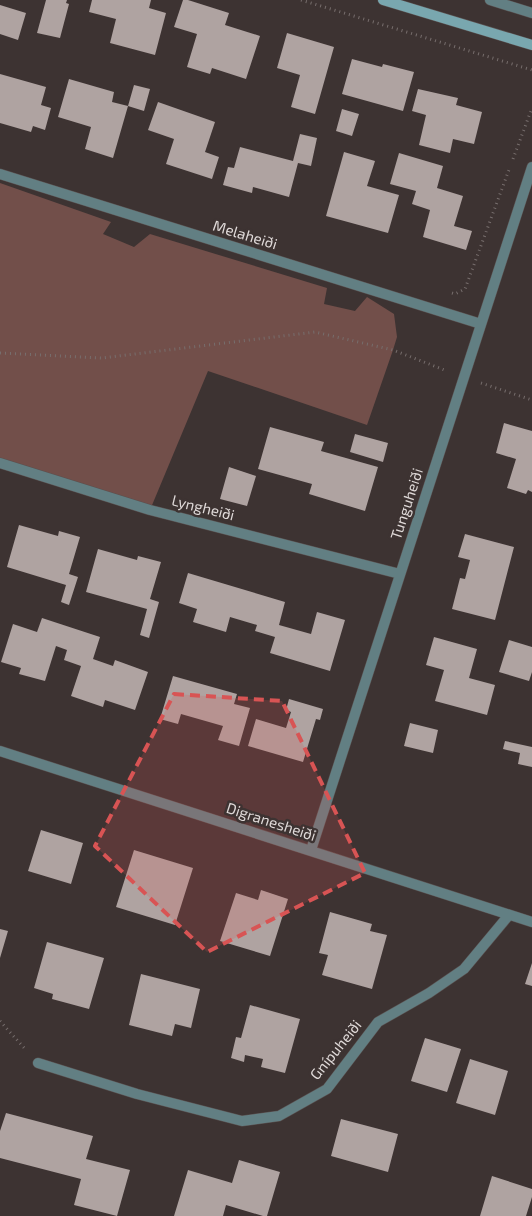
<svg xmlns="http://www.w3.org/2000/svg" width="532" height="1216" viewBox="0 0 532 1216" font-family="'Exo 2',sans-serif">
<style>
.green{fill:#724f4a}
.building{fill:#afa3a1}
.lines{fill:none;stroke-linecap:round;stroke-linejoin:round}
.lane-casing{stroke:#5a5150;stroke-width:11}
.street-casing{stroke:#5a5150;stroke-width:11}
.secondary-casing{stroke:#5a5150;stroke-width:11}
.path{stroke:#776e6d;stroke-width:3;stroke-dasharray:1 4;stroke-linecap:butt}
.lane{stroke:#627f83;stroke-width:10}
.street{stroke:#627f83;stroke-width:10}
.secondary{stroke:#79a7af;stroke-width:10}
.marked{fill:#d85454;fill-opacity:0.2;stroke:#d85454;stroke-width:4;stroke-dasharray:10 6;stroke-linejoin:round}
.labels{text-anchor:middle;stroke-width:5;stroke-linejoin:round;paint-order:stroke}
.street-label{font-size:15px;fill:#dfd9d8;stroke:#3d3332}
</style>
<rect width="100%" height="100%" fill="#3d3332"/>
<path class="green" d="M0 183 111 222 103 234 134 247 150 234 327 288 324 304 355 311 367 297 394 314 397 337 393 350 367 425 208 371 150 510 0 459Z"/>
<path class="building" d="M46 0H67L66 3 69 4 60 38 37 33Z
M92 0H151L149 8 166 13 155 55 110 43 116 19 89 12Z
M183 0H188L229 13 225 25 260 36 246 79 212 68 210 74 187 67 197 34 174 27Z
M0 5 26 13 18 40 0 34Z
M287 33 334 47 315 114 291 107 300 75 277 68Z
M352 59 382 67 383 64 414 72 403 111 342 94Z
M0 74 46 87 41 105 51 108 45 130 33 126 31 132 0 123Z
M69 79 114 92 112 102 128 106 113 158 85 149 91 127 58 117Z
M134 85 150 89 144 111 128 106Z
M418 89 458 98 456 105 482 112 474 144 453 139 450 153 419 145 426 115 412 111Z
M158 102 215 122 205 152 219 157 212 179 166 164 174 139 148 130Z
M342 109 359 114 352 136 336 131Z
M300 134 317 138 311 166 298 163 289 197 253 187 252 193 223 185 228 167 234 168 240 147 293 161Z
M344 152 375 161 367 186 399 195 388 233 326 216Z
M399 153 443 166 437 188 463 196 454 226 472 231 466 250 423 237 430 210 412 204 416 191 390 184Z
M504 423 532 431V492L528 490 526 494 507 488 516 459 496 453Z
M270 427 324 442 321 451 378 467 365 511 309 494 312 484 258 469Z
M355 434 388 443 383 462 350 452Z
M229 467 256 476 247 506 220 499Z
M19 525 58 536 59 531 80 537 69 574 78 577 69 605 61 602 66 585 7 567Z
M465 534 514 547 495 620 452 609 460 578 465 579 470 560 458 557Z
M98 549 137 560 138 556 161 562 150 599 159 602 149 638 140 635 147 609 86 592Z
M188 573 285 602 279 625 311 634 317 612 345 620 330 671 270 653 275 637 255 631 257 625 230 617 226 632 193 622 197 609 179 603Z
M42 618 100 637 93 659 113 666 115 660 148 672 135 710 105 700 103 707 71 696 81 666 64 660 67 650 56 646 45 681 19 674 21 668 1 662 13 624 37 632Z
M434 637 477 649 469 678 495 685 487 715 435 701 444 670 426 665Z
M509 640 532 647V672L529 681 499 672Z
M173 676 237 694 234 704 250 708 239 746 218 740 223 726 181 714 178 724 160 719Z
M289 699 323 709 320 720 316 719 303 762 248 746 256 719 286 728 291 712 286 710Z
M410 723 438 730 433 753 404 746Z
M505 741 532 747V767L518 764 520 753 503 749Z
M41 830 83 843 71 884 28 871Z
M134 850 193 868 175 925 116 907Z
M261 890 288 899 270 956 220 941 236 893 258 900Z
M330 912 372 924 370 931 387 935 372 989 322 975 328 955 319 953Z
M0 929 8 931 0 958Z
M47 942 104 958 89 1009 52 999 53 994 34 988Z
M532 963V986L525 984Z
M141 974 200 989 191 1028 175 1024 172 1036 129 1025Z
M250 1005 300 1019 285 1073 261 1067 263 1059 245 1055 244 1062 231 1058 236 1037 241 1038Z
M425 1038 461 1049 447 1092 411 1081Z
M470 1059 508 1071 495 1115 456 1103Z
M6 1113 93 1136 86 1159 130 1170 117 1216 74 1205 81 1179 0 1158V1131Z
M341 1119 398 1134 388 1172 331 1156Z
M239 1160 280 1172 267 1216H263L226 1205 223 1216H174L188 1170 232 1183Z
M492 1176 532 1189V1197L526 1216H480Z"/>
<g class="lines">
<g class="lane-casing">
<path id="lane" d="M490 0 532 13"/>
</g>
<g class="street-casing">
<path id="street" d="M0 174 481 324
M0 463 150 510 400 574
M0 751 532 922
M311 850 532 167
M38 1063 137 1094 242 1121 279 1116 327 1089 378 1022 429 993 464 969 509 915"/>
</g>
<g class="secondary-casing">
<path id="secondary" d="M383 0 532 45"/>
</g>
<path class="path" d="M301 0 532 70
M513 159 532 108
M452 293 455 294 465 289 510 167
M0 353 102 358 315 332 393 350 447 371
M481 383 532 400
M0 1021 26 1050"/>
<use href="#lane" class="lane"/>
<use href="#street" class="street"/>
<use href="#secondary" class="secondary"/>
</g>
<path class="marked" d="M174 694 282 701 365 873 207 952 95 846Z"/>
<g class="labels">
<g class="street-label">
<text transform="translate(245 235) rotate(17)" y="5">Melaheiði</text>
<text transform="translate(407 504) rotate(-72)" y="5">Tunguheiði</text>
<text transform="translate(203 508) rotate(14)" y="5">Lyngheiði</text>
<text transform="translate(271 822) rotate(18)" y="5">Digranesheiði</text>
<text transform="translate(336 1050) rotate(-51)" y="5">Gnípuheiði</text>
</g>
</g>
</svg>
